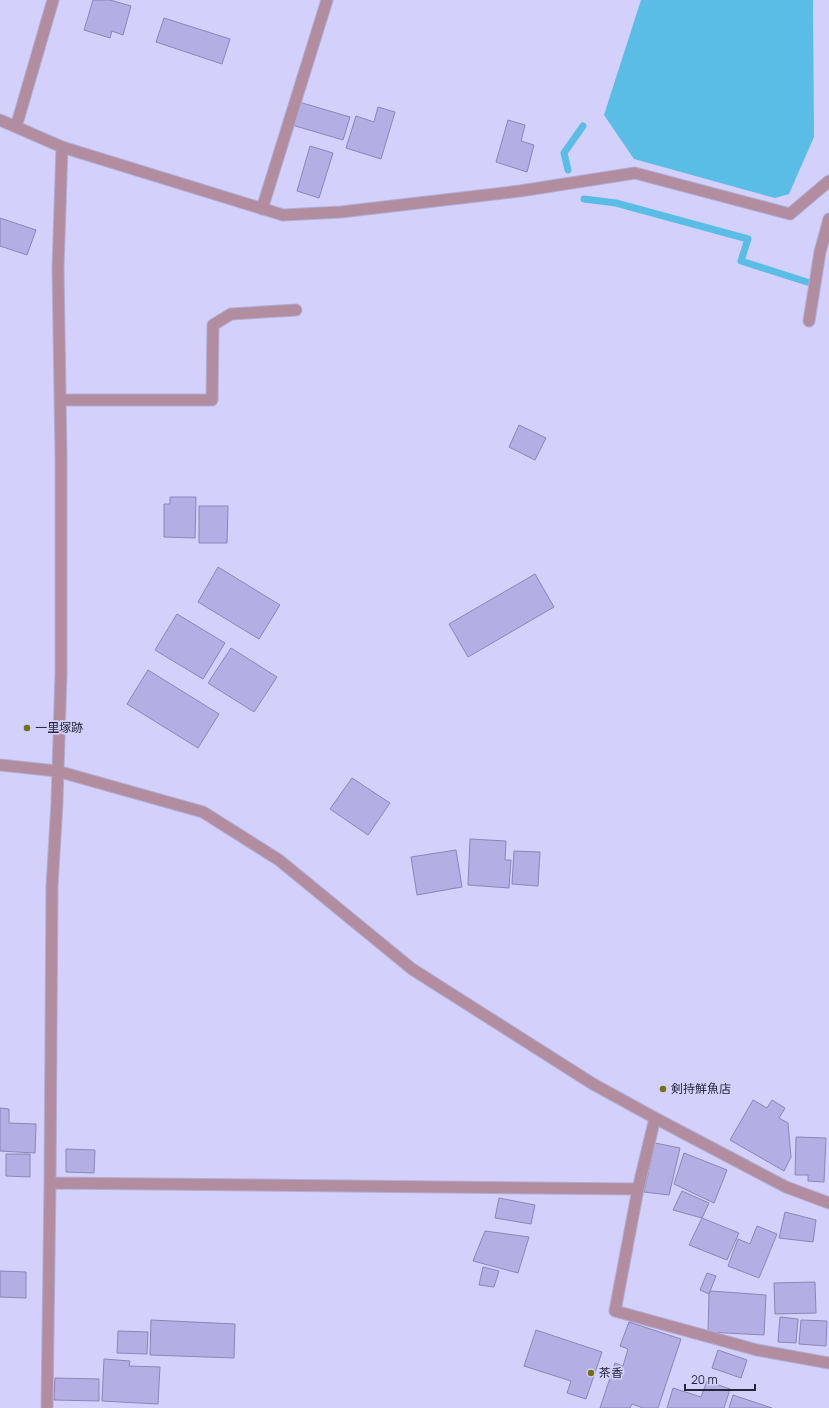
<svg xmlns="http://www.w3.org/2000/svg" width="829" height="1408" viewBox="0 0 829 1408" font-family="Manrope,'Noto Sans JP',sans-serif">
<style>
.water{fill:#5abde5}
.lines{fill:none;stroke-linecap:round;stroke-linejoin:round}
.stream{stroke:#5abde5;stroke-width:7}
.building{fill:#b3afe4;stroke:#8a86b8}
.minor-casing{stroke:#b0aed5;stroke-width:13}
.minor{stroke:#b18d9f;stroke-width:11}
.poi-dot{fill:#747114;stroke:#d3d0fc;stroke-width:1.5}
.labels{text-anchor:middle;stroke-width:3.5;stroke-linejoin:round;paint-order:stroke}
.poi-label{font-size:12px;fill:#252438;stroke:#d3d0fc;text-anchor:start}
</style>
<rect width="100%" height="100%" fill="#d3d0fc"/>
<path class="water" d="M641 0H813L814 137 789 194 775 198 634 159 604 115Z"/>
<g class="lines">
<path class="stream" d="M568 170 564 153 583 126
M584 199 616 203 748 239 741 261 807 282"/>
</g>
<path class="building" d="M93 0H110L131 6 123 35 112 31 110 38 84 30Z
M164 18 230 39 222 64 156 42Z
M299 102 350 117 343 140 292 125Z
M378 107 395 112 381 159 346 148 356 116 374 122Z
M508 120 525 125 521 141 534 145 527 172 496 162Z
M310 146 333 153 319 198 297 191Z
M0 218 36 230 27 255 0 246Z
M519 425 546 438 535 460 509 447Z
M170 497H196L195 538 164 537V504H170Z
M199 506H228L227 543H199Z
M218 567 280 605 259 639 198 602Z
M535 574 554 607 468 657 449 624Z
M177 614 225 643 203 679 155 650Z
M231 648 277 677 254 712 208 683Z
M148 670 219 714 198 748 127 704Z
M352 778 390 803 368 835 330 809Z
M470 839 506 841 505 860H511L509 888 468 885Z
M456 850 462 887 417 895 411 857Z
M514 851 540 852 538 886 512 884Z
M753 1100 767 1108 772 1100 785 1108 779 1118 788 1123 791 1157 784 1171 730 1140Z
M0 1108 9 1109V1123L36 1124 35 1153 0 1151Z
M796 1137 826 1138 824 1182 808 1181V1175H795Z
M655 1143 680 1148 669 1195 644 1192Z
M66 1149 95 1150 94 1173 66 1172Z
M684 1153 727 1170 714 1203 674 1184Z
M6 1154H30V1177L6 1176Z
M682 1191 709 1203 702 1218 673 1210Z
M499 1198 535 1205 531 1224 495 1218Z
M785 1212 816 1220 813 1242 779 1238Z
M702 1218 739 1233 727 1260 689 1245Z
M757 1226 777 1234 759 1278 728 1266 738 1239 750 1244Z
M485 1231 529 1237 518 1273 473 1261Z
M483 1267 499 1271 494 1287 479 1285Z
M0 1271 26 1272V1298L0 1297Z
M707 1273 716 1276 709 1294 700 1290Z
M815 1282 816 1313 775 1314 774 1283Z
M711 1291 766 1295 764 1335 708 1332 709 1294Z
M780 1317 798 1319 796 1343 778 1342Z
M151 1320 235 1324 234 1358 150 1355Z
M801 1320 827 1321 826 1346 799 1344Z
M629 1322 681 1339 658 1408H643L632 1404 630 1408H600L615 1363 623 1366 628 1349 620 1346Z
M536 1330 602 1352 586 1399 567 1393 571 1381 524 1366Z
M118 1331 148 1332 147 1354 117 1353Z
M718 1350 747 1360 741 1378 712 1368Z
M104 1359 130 1361 129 1366 160 1367 158 1404 102 1401Z
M55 1378 99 1379V1401L54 1400Z
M707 1381 730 1389 724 1408H667L673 1388 701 1397Z
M733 1395 772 1408H729Z"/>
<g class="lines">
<g class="minor-casing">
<path id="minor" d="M0 120 62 147 283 215 341 212 520 191 635 173 790 214 829 181
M16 127 53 0
M262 209 327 0
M809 321 820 252 829 219
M60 400H212L213 325 231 314 296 310
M0 765 57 771 203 812 279 860 412 969 593 1084 655 1118 786 1187 829 1203
M50 1183 638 1189 655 1118
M638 1189 615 1311 757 1350 829 1363
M47 1408 50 1183 52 886 57 803 61 673V456L58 268 62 147"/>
</g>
<use href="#minor" class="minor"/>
</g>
<g class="poi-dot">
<circle cx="27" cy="728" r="4"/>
<circle cx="663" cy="1089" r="4"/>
<circle cx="591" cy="1373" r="4"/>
</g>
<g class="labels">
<g class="poi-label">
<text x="35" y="732">一里塚跡</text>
<text x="671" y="1093">剣持鮮魚店</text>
<text x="599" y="1377">茶香</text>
</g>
</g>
<path d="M685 1384v6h70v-6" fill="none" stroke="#252438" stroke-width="2"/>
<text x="691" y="1384" font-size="12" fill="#252438" stroke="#d3d0fc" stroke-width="3" paint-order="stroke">20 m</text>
</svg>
